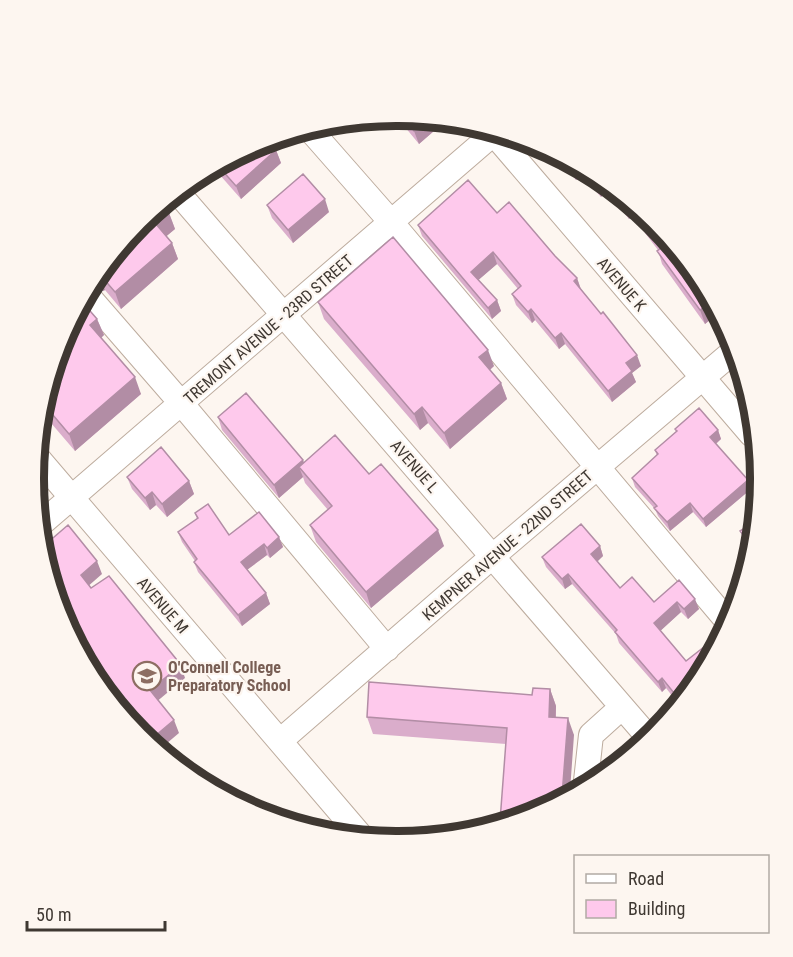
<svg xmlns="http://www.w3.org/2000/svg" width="793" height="957" viewBox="0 0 793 957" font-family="'Roboto Condensed',sans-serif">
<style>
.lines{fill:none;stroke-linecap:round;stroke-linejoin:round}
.minor-casing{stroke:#bdac9e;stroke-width:26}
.minor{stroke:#fff;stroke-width:24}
.wall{fill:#daadcb}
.shaded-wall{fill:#b28da5}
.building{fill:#fec9ec;stroke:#b28da5;stroke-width:1.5}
.labels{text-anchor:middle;stroke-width:4.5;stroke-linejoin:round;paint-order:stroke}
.street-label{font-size:16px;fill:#3f3832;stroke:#fdf6f0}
.education-label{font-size:16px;font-weight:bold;fill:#785e54;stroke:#fdf6f0;text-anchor:start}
.rim{fill:none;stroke:#3f3832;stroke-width:8}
</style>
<rect width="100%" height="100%" fill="#fdf6f0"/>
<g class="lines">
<g class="minor-casing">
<path id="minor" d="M312 132 391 222 729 623
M494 134 751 434
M180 195 649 738
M89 297 181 403 387 649
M37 457 360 835
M42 523 493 134
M280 741 493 556 735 350
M586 781 591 735 622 707"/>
</g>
<use href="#minor" class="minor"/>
</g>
<path class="wall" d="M395 115H397L442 124 419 144Z
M258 143 276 150 281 163 241 199 219 174 217 170Z
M554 155 654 222 716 315 705 324 662 264 658 250 632 216 629 219 606 191 601 197 581 175 576 180Z
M267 205 329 212 293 243 272 218Z
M169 213 175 229 166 236 172 243 178 259 121 309 105 290 103 291 96 286 140 221Z
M497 213 555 256 577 278 581 289 641 366 632 373 636 382 612 402 565 344 559 349 535 320 532 323 516 305 512 294 518 289 497 264 478 280 497 300 501 311 492 319 422 236 418 225Z
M318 302 494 366 490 370 501 383 507 399 450 449 428 423 420 430 324 319Z
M97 319 104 335 101 337 141 394 75 451 45 416 61 339Z
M218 417 304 462 369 474 444 546 371 608 316 542 310 525 328 510 305 483 303 477 279 498 222 430Z
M675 429 718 430 721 439 716 444 751 489 706 527 693 512 670 531 658 516 655 509 635 487 632 478 657 456 655 450 676 432Z
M127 477 189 481 194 494 167 517 156 505 150 510 132 489Z
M195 513 229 535 279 537 283 547 270 558 267 555 247 570 266 593 270 604 242 626 198 572 194 562 195 561 182 542 178 532 197 519Z
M751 524 747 544 744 540 740 531Z
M600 546 603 556 597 561 620 588 654 602 679 580 699 609 688 619 681 612 660 631 686 661 723 632 676 701 666 688 662 692 619 643 616 634 572 584 565 589 546 567 542 557Z
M550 689 556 706V717L574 735 506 744 373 734 367 717 532 695Z"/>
<path class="shaded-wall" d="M426 121 442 124 419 144 414 131Z
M276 150 281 163 241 199 236 186Z
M571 166 580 172 581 175 576 180Z
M596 183 606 189V191L601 197Z
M325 199 329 212 293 243 288 230Z
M626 203 628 205 632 216 629 219 624 206Z
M169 213 175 229 162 240 156 224Z
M172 243 178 259 121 309 115 292Z
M493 252 497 264 475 283 471 272Z
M577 278 581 290 574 281Z
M101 279 105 290 103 291 99 281Z
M497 300 501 311 492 319 488 308Z
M708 304 716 315 705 324 700 310Z
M531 309 535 320 532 323 528 312Z
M97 319 104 335 97 342 90 325Z
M561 333 565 344 559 349 555 338Z
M488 350 494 366 485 374 479 357Z
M637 355 641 366 632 373 636 382 612 402 608 391 626 363Z
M135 377 141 394 75 451 69 434Z
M501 383 507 399 450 449 444 433Z
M422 407 428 423 420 430 414 414Z
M718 430 721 439 713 446 710 437Z
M303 460 308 473 299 467 303 477 279 498 274 485Z
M748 480 751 489 706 527 703 519Z
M189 481 194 494 167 517 162 504Z
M152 492 156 505 150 510 145 498Z
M690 503 693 512 670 531 667 522Z
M438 530 444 546 371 608 366 592Z
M279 537 283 547 270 558 267 548Z
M264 544 267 555 244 572 241 562Z
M600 546 603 556 595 564 591 554Z
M97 561 102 574 86 588 81 575Z
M568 574 572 584 565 589 562 579Z
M266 593 270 604 242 626 238 615Z
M695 599 699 609 688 619 684 609Z
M677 602 681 612 657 634 654 623Z
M181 665 185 678 155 703 150 690Z
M662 678 666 688 662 692 658 682Z
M550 689 556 706 555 734 549 717Z
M568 718 574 735 570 791 562 796Z
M174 720 179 733 160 749 155 736Z"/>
<path class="building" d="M402 116 426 121 414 131Z
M268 141 276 150 236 186 220 168 258 143Z
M303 174 325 199 288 230 267 205Z
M468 180 497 213 509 202 555 256 577 278 574 281 601 314 603 312 637 355 626 363 632 371 608 391 561 333 555 338 531 309 528 312 512 294 521 286 493 252 471 272 497 300 488 308 418 225Z
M617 197 626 203 624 206Z
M163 206 169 213 156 224 172 243 115 292 102 277 140 221Z
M630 206 654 222 708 304 700 310 657 251 661 248Z
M393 237 488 350 479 357 501 383 444 433 422 407 414 414 318 302Z
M84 304 97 319 90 325 135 377 69 434 47 408 61 339Z
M246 393 303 460 274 485 218 417Z
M699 408 718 430 710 437 748 480 703 519 690 503 667 522 654 508 657 506 632 478 658 454 655 450 677 431 675 429Z
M335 435 369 474 381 464 438 530 366 592 310 525 332 506 299 467Z
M161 447 189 481 162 504 152 492 145 498 127 477Z
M208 504 229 535 259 512 279 537 267 548 264 544 241 562 266 593 238 615 194 562 197 559 178 532 198 518 195 513Z
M581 524 600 546 591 554 620 588 632 577 654 602 679 580 695 599 684 609 677 602 654 623 686 661 723 632 678 698 662 678 658 682 615 632 617 630 568 574 562 579 542 557Z
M751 524 748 541 740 531Z
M68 525 97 561 81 575 91 588 109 576 181 665 150 690 174 720 155 736 166 749 164 752 139 735 61 617 46 544Z
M369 682 532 695 533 688 550 689 549 717 568 718 562 796 535 814 500 821 507 728 367 717Z"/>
<defs>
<g id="school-ring" transform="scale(1.5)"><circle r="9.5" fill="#fdf6f0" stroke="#8d6e63" stroke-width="1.5"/><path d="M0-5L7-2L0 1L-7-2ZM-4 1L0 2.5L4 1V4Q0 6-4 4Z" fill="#8d6e63"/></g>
</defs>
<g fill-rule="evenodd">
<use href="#school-ring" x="147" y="676"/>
</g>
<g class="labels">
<g class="street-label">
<text transform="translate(622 284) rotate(49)" y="6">AVENUE K</text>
<text transform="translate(268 329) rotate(-41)" y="6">TREMONT AVENUE - 23RD STREET</text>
<text transform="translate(415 466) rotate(49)" y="6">AVENUE L</text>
<text transform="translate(507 545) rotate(-41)" y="6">KEMPNER AVENUE - 22ND STREET</text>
<text transform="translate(163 605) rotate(49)" y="6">AVENUE M</text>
</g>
<g class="education-label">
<text x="168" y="673">O'Connell College<tspan x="168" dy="18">Preparatory School</tspan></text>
</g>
</g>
<path d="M0 0H793V957H0ZM396 126H398A352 352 0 0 1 750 478V479A352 352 0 0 1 398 831H396A352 352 0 0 1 44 479V478A352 352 0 0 1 396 126Z" fill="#fdf6f0" fill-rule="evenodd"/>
<path class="rim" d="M396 126H398A352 352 0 0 1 750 478V479A352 352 0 0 1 398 831H396A352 352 0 0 1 44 479V478A352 352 0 0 1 396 126Z"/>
<rect x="574" y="855" width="195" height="78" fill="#fdf6f0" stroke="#b1aaa4" stroke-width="1.5"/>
<rect x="586" y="874" width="30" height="9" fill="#ffffff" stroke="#b1aaa4" stroke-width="1.5"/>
<text x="628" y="885" font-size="18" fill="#3f3832">Road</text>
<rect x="586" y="900" width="30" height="18" fill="#fec9ec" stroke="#b1aaa4" stroke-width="1.5"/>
<text x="628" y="915" font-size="18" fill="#3f3832">Building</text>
<path d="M27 921v9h138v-9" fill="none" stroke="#3f3832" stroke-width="3"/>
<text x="36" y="921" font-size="18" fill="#3f3832" stroke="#fdf6f0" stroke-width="4.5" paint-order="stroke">50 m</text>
</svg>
